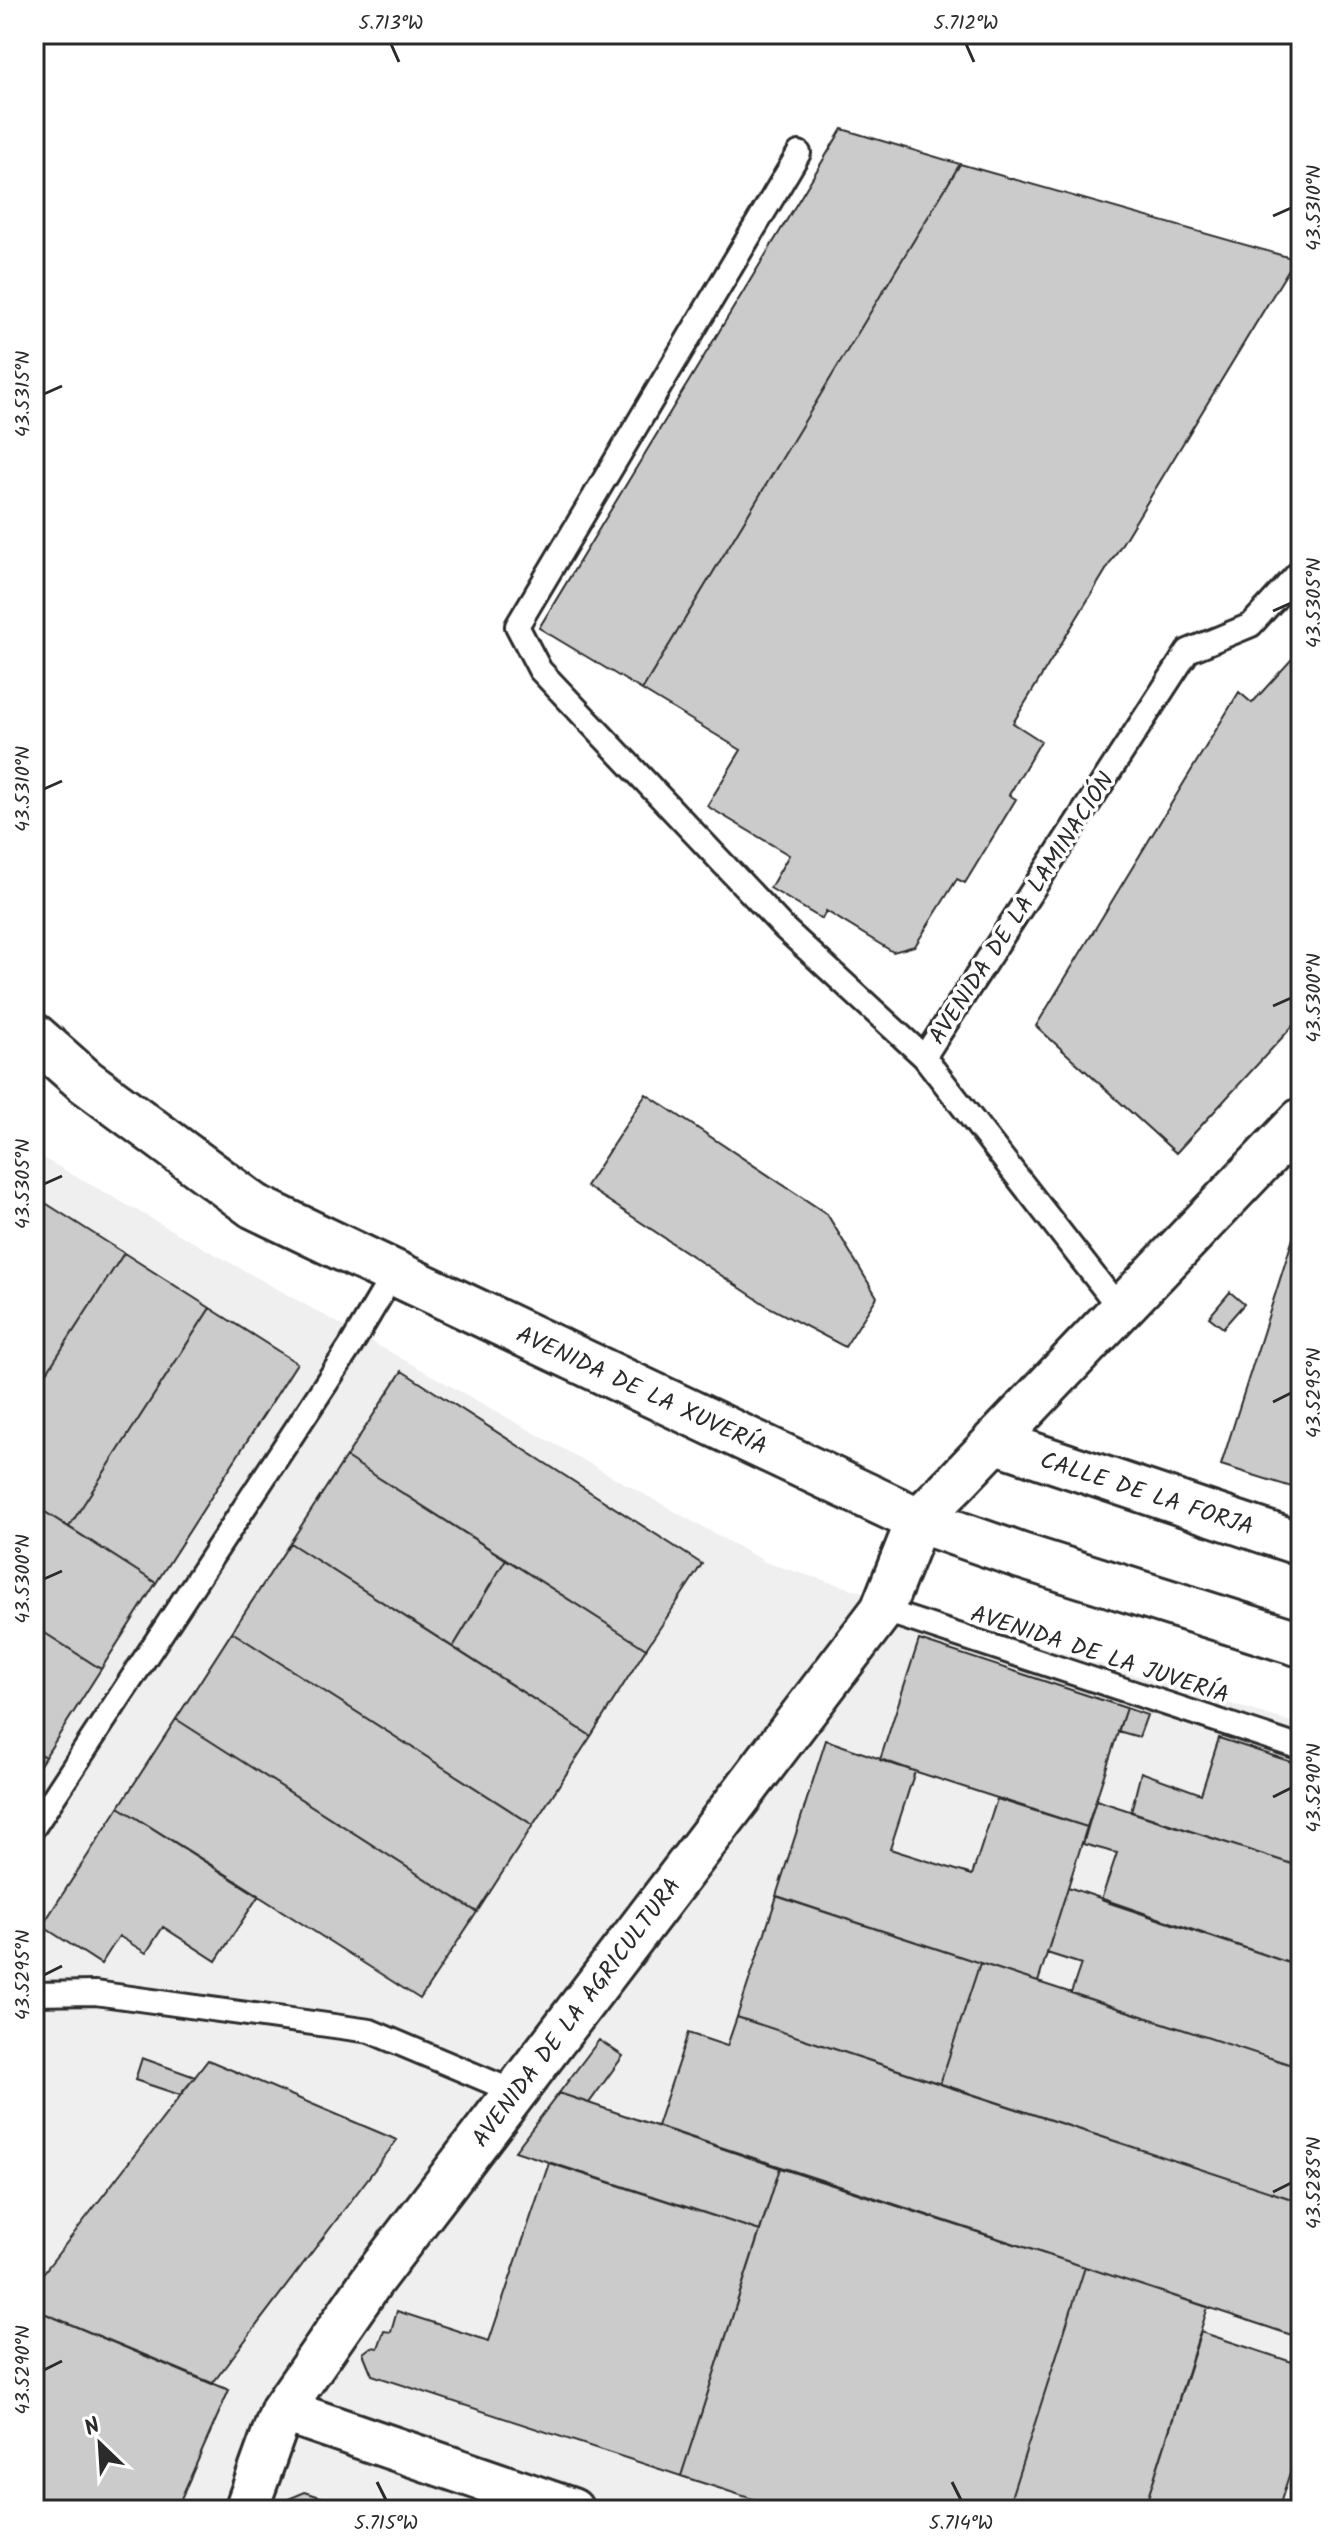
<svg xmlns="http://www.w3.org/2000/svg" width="1335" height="2544" viewBox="0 0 1335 2544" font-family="Kalam,sans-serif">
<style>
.built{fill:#efefef}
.building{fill:#cbcbcb;stroke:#2b2b2b;stroke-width:2}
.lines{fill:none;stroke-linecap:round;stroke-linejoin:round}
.service-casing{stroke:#2b2b2b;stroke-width:28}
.minor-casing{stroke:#2b2b2b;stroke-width:48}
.tertiary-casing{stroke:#2b2b2b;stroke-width:50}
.service{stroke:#fff;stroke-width:22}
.minor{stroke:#fff;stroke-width:42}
.tertiary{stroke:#fff;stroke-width:44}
.ticks{fill:none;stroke:#2b2b2b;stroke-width:3}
.labels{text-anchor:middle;stroke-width:7;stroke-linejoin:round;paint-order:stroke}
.street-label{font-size:24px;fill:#2b2b2b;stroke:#fff}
.neatline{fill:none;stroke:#2b2b2b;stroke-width:3}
.ticks-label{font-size:20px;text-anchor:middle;fill:#2b2b2b}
</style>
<rect width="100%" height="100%" fill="#fff"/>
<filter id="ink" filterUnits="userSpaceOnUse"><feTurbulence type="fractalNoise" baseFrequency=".0125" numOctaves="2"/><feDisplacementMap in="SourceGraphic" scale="16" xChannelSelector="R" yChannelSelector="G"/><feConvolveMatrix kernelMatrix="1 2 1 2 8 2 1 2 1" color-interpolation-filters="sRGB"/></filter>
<g filter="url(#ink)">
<path class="built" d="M34 1153 767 1563 1301 1725V2510H34Z"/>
<path class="building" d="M842 129 960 164 642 690 539 628Z
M960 164 1295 259 1013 723 1041 741 1009 795 1016 799 965 883 957 879 915 946 893 952 826 911 822 919 770 888 789 855 707 806 741 750 642 690Z
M1301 649V1017L1176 1153 1036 1026 1239 692 1252 703Z
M646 1094 827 1214 877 1297 845 1347 769 1307 586 1186Z
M36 1197 124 1253 34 1392V1200Z
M1301 1213V1490L1221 1465Z
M124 1253 210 1308 69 1527 34 1505V1392Z
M1230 1292 1244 1304 1223 1328 1209 1317Z
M210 1308 297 1363 156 1583 69 1527Z
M402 1371 702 1564 646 1649 346 1457Z
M346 1457 506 1559 453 1647 290 1543Z
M34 1505 156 1583 101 1669 34 1626Z
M290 1543 591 1736 533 1825 232 1632Z
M506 1559 646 1649 591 1736 453 1647Z
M34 1626 101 1669 45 1757 34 1750Z
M232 1632 533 1825 477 1912 176 1719Z
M919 1640 1126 1708 1087 1827 880 1760Z
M1126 1708 1147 1715 1139 1737 1118 1731Z
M176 1719 477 1912 420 1999 119 1807Z
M1219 1738 1301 1765V1867L1131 1812 1141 1772 1201 1794Z
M826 1740 915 1771 890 1849 972 1875 997 1799 1087 1827 1038 1982 776 1896Z
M34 1750 45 1757 34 1774Z
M1096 1800 1301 1867V1967L1101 1900 1117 1853 1083 1844Z
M119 1807 259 1895 216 1961 163 1927 146 1953 119 1936 101 1964 42 1926Z
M1068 1887 1301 1967V2068L1071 1993 1081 1964 1047 1953Z
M777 1896 980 1963 940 2084 737 2017Z
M980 1963 1301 2068V2202L940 2084Z
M737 2017 1301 2202V2338L657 2126 688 2033 727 2046Z
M599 2040 623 2056 589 2103 559 2093Z
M142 2058 195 2077 180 2095 135 2080Z
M208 2060 397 2140 212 2384 34 2309V2285Z
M559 2093 780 2168 760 2231 515 2151Z
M549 2163 760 2231 681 2476 372 2375 363 2353 371 2347 378 2348 384 2331 391 2332 397 2311 489 2341Z
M780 2168 1085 2267 1007 2510H787L681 2476Z
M1085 2267 1208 2307 1144 2510H1007Z
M34 2309 229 2390 176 2510H39L34 2508Z
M1201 2332 1301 2365V2438L1278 2510H1144Z
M305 2492 360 2510H283L286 2500Z"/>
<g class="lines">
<g class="service-casing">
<path id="service" d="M799 153 517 626 540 670 784 928 924 1057
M1120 1309 924 1057 1188 651 1251 625 1301 570
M882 1610 1301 1748
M34 1827 350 1347 394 1273
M34 1994 95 1993 370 2031 515 2092"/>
</g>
<g class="minor-casing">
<path id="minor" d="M994 1441 1301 1544
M282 2410 572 2510
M246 2510 282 2410 373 2279 882 1610 918 1520 958 1480 1301 1120"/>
</g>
<g class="tertiary-casing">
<path id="tertiary" d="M34 1036 85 1081 254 1206 350 1252 918 1520 1021 1556 1301 1644"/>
</g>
<use href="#service" class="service"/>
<use href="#minor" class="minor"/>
<use href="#tertiary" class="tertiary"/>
</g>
</g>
<path class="ticks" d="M391 44 399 62M966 44 974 62M1273 216 1291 208M44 394 62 386M1273 611 1291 603M44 789 62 781M1273 1006 1291 998M44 1184 62 1176M1273 1402 1291 1393M44 1579 62 1571M1273 1797 1291 1788M44 1975 62 1966M1273 2192 1291 2183M44 2370 62 2361M377 2482 386 2500M952 2482 961 2500"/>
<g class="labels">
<g class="street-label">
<text transform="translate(1021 908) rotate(-57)" y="8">AVENIDA DE LA LAMINACIÓN</text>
<text transform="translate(642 1390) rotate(25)" y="8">AVENIDA DE LA XUVERÍA</text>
<text transform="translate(1147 1493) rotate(18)" y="8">CALLE DE LA FORJA</text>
<text transform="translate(1100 1654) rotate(18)" y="8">AVENIDA DE LA JUVERÍA</text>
<text transform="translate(576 2012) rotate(-53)" y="8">AVENIDA DE LA AGRICULTURA</text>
</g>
</g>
<rect width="1335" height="2544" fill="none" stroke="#fff" stroke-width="88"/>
<g transform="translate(100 2444) rotate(335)" stroke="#ffffff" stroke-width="6" paint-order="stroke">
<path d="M0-6L14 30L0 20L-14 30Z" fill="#2b2b2b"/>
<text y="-12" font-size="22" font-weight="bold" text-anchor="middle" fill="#2b2b2b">N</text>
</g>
<rect x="44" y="44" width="1247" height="2456" class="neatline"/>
<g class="ticks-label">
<text x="391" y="29">5.713°W</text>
<text x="966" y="29">5.712°W</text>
<text transform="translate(1313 208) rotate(-90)" y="7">43.5310°N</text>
<text transform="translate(22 394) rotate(-90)" y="7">43.5315°N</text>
<text transform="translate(1313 603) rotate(-90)" y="7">43.5305°N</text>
<text transform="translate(22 789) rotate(-90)" y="7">43.5310°N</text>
<text transform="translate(1313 998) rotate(-90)" y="7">43.5300°N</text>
<text transform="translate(22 1184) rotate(-90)" y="7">43.5305°N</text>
<text transform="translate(1313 1393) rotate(-90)" y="7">43.5295°N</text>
<text transform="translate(22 1579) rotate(-90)" y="7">43.5300°N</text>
<text transform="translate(1313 1788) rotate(-90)" y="7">43.5290°N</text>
<text transform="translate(22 1975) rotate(-90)" y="7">43.5295°N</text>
<text transform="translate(1313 2183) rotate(-90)" y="7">43.5285°N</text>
<text transform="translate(22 2370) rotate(-90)" y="7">43.5290°N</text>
<text x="386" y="2529">5.715°W</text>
<text x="961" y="2529">5.714°W</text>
</g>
</svg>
